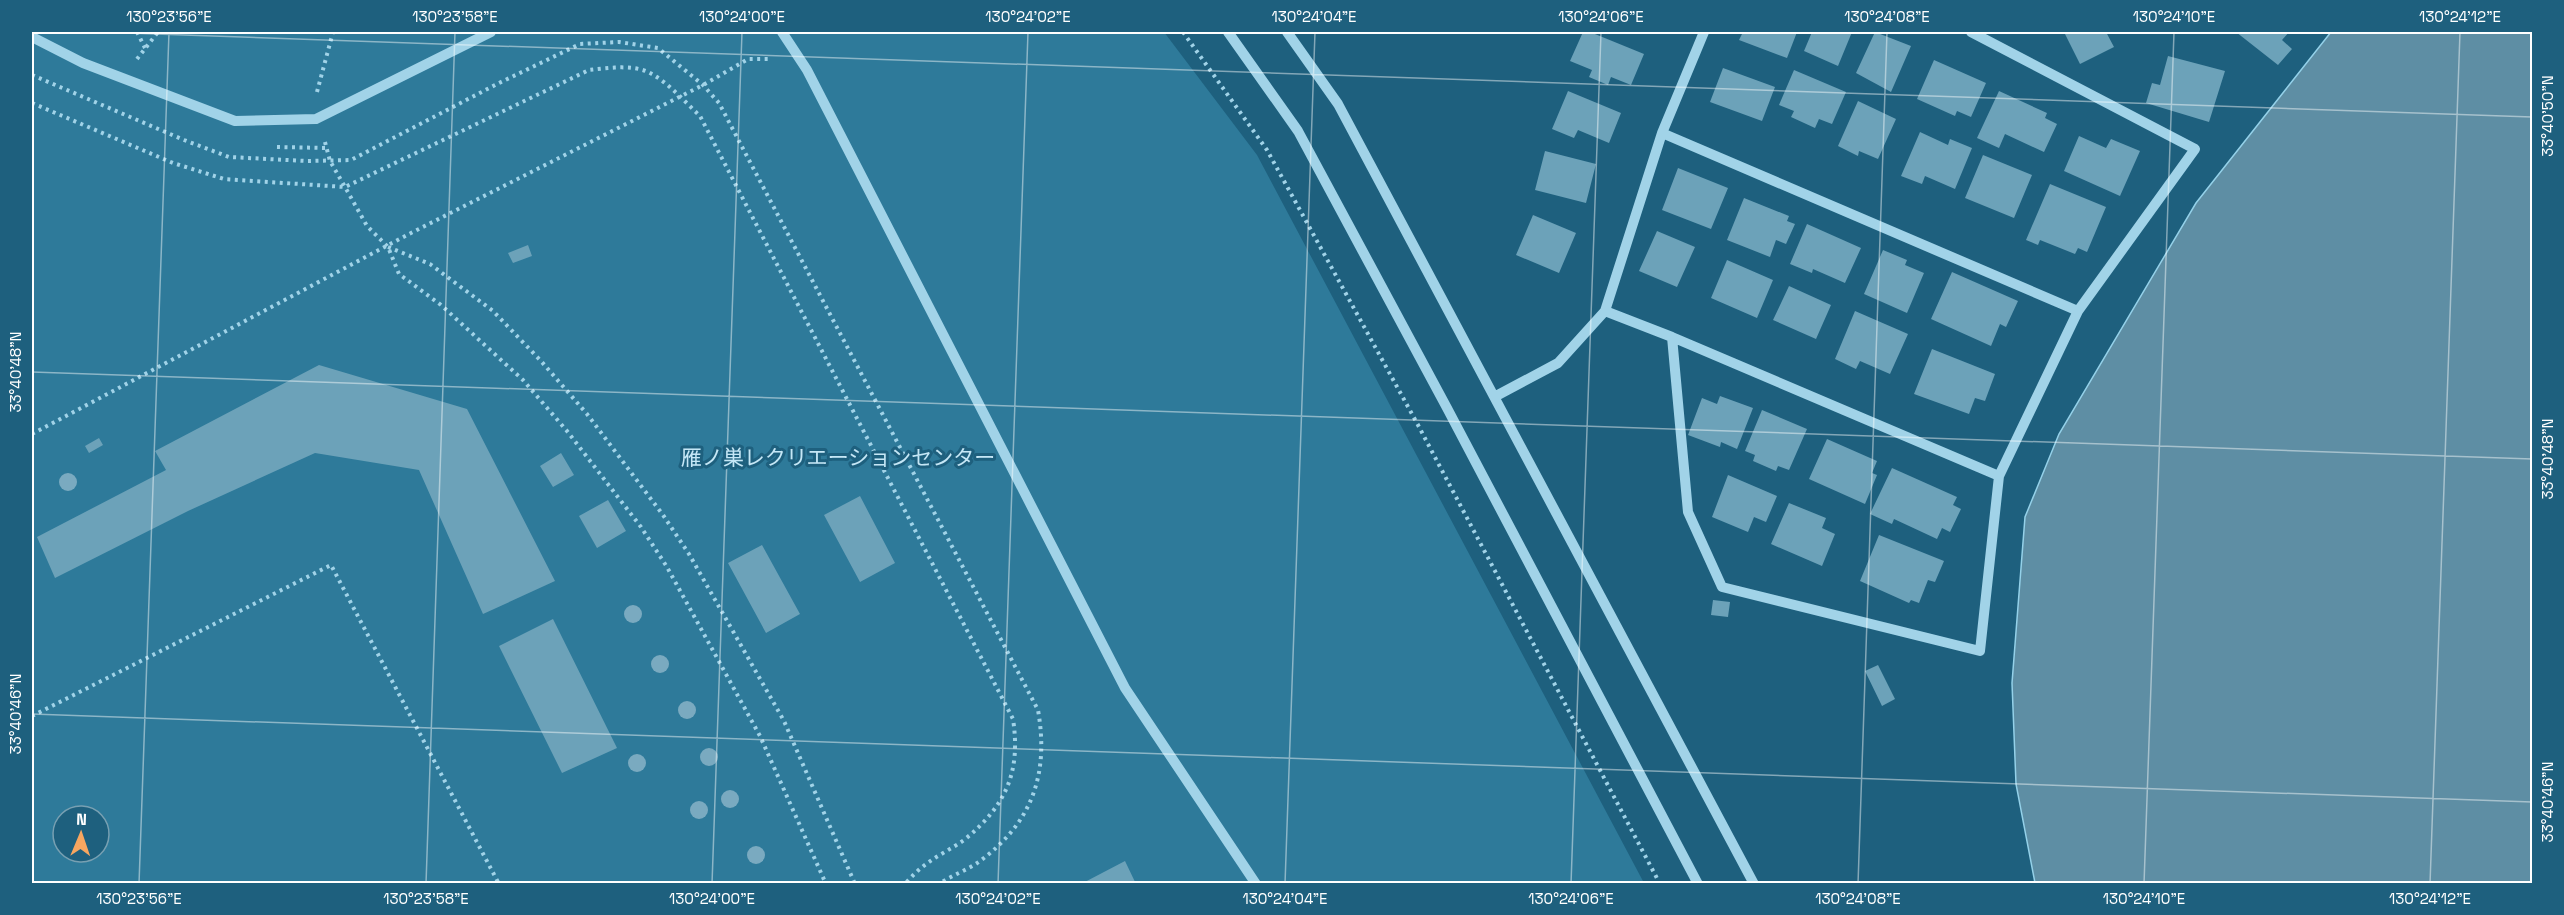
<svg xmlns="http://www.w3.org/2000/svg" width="2564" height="915" viewBox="0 0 2564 915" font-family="'Space Grotesk','Noto Sans JP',sans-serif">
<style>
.green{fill:#2e7a9a;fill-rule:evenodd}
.water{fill:#5e8ea4;stroke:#94d1e9;stroke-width:1.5}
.building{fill:#6ca2b9}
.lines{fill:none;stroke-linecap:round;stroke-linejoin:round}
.path{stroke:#a1d3e8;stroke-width:4;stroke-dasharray:3 4.5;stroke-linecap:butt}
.minor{stroke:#a1d3e8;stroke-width:10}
.tree{fill:#7aaac0}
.ticks{fill:none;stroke:#fff;stroke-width:1.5;stroke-opacity:0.45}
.labels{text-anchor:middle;stroke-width:6;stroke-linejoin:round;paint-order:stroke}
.park-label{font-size:21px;fill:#c5e7f6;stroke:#1e607e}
.neatline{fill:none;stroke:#fff;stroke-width:2}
.ticks-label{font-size:15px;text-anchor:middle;fill:#fff}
</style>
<rect width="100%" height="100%" fill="#1e607e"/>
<path class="green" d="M32 32H1164L1257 155 1644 883H32ZM63 816H99V852H63Z"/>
<path class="water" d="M2331 32H2532V883H2035L2016 784 2012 683 2025 517 2059 434 2196 203Z"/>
<path class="building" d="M1583 32H1590L1644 54 1631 85 1611 77 1608 85 1589 77 1592 70 1570 61Z
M1743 32H1797L1787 58 1739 40Z
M1812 32H1852L1838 66 1804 51Z
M1875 32 1911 46 1891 92 1856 73Z
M2064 32H2106L2114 47 2080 64Z
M2236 32H2289L2282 40 2292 49 2278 65Z
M2168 56 2225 71 2209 122 2146 103 2152 83 2160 85Z
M1934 60 1986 83 1971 117 1957 111 1955 116 1917 99Z
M1723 68 1775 87 1762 121 1710 102Z
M1794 70 1846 92 1832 124 1819 119 1815 128 1791 117 1794 111 1779 105Z
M1568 91 1621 113 1609 143 1578 130 1574 138 1552 129Z
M1999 91 2047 113 2045 118 2057 124 2044 152 2005 134 1999 148 1977 138Z
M1858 101 1896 119 1878 159 1859 151 1858 156 1838 146Z
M1920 132 1948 145 1950 139 1972 148 1955 189 1925 176 1922 184 1901 176Z
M2079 136 2106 148 2111 139 2140 151 2120 196 2064 171Z
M1545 151 1596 164 1586 203 1535 190Z
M1983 155 2032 175 2014 218 1965 198Z
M1678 168 1728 188 1711 229 1662 210Z
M2050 184 2106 207 2087 252 2078 248 2075 254 2040 240 2038 245 2026 240Z
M1744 198 1789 216 1787 221 1795 224 1786 244 1776 240 1770 257 1727 240Z
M1533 215 1576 233 1559 273 1516 255Z
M1807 224 1861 248 1845 283 1813 269 1812 273 1790 264Z
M1657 231 1695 247 1677 287 1639 271Z
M528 245 532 256 513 263 508 253Z
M1883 250 1907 260 1905 265 1924 273 1907 313 1864 294Z
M1727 260 1773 280 1757 318 1711 298Z
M1952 272 2018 301 2006 327 2000 324 1991 346 1931 319Z
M1789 286 1831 305 1816 339 1773 320Z
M1855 311 1908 334 1890 374 1860 361 1856 369 1835 359Z
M1932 349 1995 374 1985 401 1975 398 1969 414 1914 394Z
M319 365 467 409 555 581 483 614 419 470 315 453 188 511 55 578 37 537 166 470 155 451Z
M1720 396 1753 408 1737 449 1721 442 1720 447 1688 435 1702 398 1717 404Z
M1762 410 1807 429 1789 470 1778 466 1776 471 1753 461 1755 455 1745 451Z
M99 438 103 445 89 453 85 446Z
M1827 439 1877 461 1872 473 1877 475 1865 504 1809 479Z
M561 453 574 475 553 487 540 466Z
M1892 468 1957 497 1953 505 1961 509 1950 532 1942 528 1937 539 1894 519 1892 524 1870 514Z
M1728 475 1777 496 1766 522 1754 517 1748 532 1712 517Z
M860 496 895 563 860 582 824 515Z
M608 500 626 531 597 548 579 516Z
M1789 503 1826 518 1822 528 1835 534 1822 566 1771 544Z
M1879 535 1944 561 1935 582 1928 580 1919 603 1911 600 1909 603 1860 581Z
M762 545 800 614 766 633 728 563Z
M1713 600 1730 602 1728 617 1711 615Z
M553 619 617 748 562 773 499 646Z
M1878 665 1895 699 1882 706 1865 671Z
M1125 861 1136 884H1081Z"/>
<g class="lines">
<path class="path" d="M137 32 145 48
M1183 32 1267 150 1418 425 1660 884
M137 59 158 32
M32 75 184 140 229 157 307 161 351 160 497 84 580 44 619 42 658 48 703 85 719 103 1038 710C1049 773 1033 822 980 861 968 870 952 875 939 884
M317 92 333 32
M32 103 173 163 224 179 345 187 589 70C608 68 633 64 650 73 669 83 685 102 700 116L1013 719C1021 772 1006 806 964 840 953 848 940 854 929 862 920 868 912 876 905 884
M325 142 330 161 345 187 367 226 388 247 399 274 441 305 523 380 567 431 641 527 667 567 760 736 826 884
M277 147 327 148
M388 247 430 264 493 311 541 361 587 414 663 515 689 554 784 721 855 884
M32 434 409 234 703 85 748 59H770
M32 716 331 565 499 884"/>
<path class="minor" d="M782 32 807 70 1125 688 1256 884
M1228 32 1298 131 1447 408 1698 884
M1287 32 1338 104 1754 884
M32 37 83 63 235 121 316 119 491 32
M1662 133 2078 311
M1605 311 1672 337 1999 476
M1672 337 1688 512 1722 587 1980 651 1999 476 2078 311 2195 149 1971 32
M1496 396 1558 363 1605 311 1662 133 1704 32"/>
</g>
<g class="tree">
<circle cx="68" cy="482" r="9"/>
<circle cx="633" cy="614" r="9"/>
<circle cx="660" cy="664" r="9"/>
<circle cx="687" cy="710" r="9"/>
<circle cx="709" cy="757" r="9"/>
<circle cx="637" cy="763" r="9"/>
<circle cx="730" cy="799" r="9"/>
<circle cx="699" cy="810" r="9"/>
<circle cx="756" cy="855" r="9"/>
</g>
<path class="ticks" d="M98 32 2532 117M32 372 2532 459M32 714 2532 802M139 884 169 32M426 884 455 32M712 884 742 32M998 884 1028 32M1285 884 1315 32M1571 884 1601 32M1858 884 1887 32M2144 884 2174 32M2430 884 2460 32"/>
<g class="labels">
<g class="park-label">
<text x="838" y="465">雁ノ巣レクリエーションセンター</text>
</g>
</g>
<rect width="2564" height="915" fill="none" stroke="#1e607e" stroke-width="66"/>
<g transform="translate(81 834) rotate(2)"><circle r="28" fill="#1e607e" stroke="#78a0b2" stroke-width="1.5"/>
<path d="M0-4.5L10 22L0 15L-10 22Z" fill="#f7a660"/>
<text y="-9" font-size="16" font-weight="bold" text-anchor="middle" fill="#ffffff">N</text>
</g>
<rect x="33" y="33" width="2498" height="849" class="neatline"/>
<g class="ticks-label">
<text x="169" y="22">130°23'56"E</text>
<text x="455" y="22">130°23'58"E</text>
<text x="742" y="22">130°24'00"E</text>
<text x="1028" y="22">130°24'02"E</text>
<text x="1314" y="22">130°24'04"E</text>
<text x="1601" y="22">130°24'06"E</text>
<text x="1887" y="22">130°24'08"E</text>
<text x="2174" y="22">130°24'10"E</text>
<text x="2460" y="22">130°24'12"E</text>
<text transform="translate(2548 116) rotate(-90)" y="5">33°40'50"N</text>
<text transform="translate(16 372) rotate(-90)" y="5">33°40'48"N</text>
<text transform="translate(2548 459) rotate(-90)" y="5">33°40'48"N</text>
<text transform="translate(16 714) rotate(-90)" y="5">33°40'46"N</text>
<text transform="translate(2548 802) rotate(-90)" y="5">33°40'46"N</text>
<text x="139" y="904">130°23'56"E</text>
<text x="426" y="904">130°23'58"E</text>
<text x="712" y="904">130°24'00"E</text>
<text x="998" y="904">130°24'02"E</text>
<text x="1285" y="904">130°24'04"E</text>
<text x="1571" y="904">130°24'06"E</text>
<text x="1858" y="904">130°24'08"E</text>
<text x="2144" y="904">130°24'10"E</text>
<text x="2430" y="904">130°24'12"E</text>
</g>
</svg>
